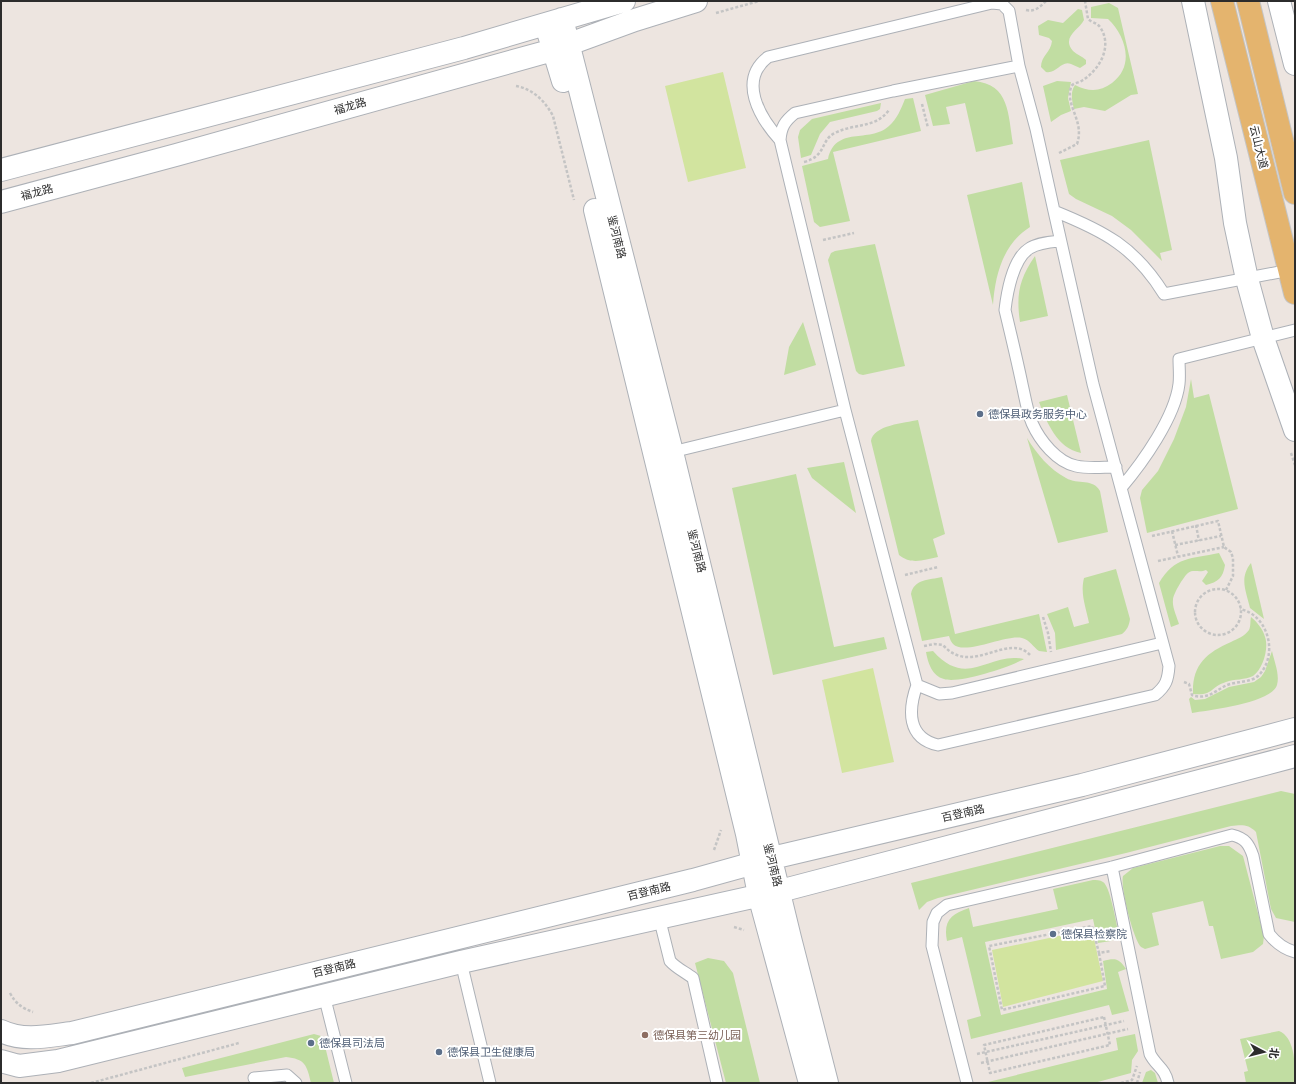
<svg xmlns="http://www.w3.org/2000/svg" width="1296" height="1084" viewBox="0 0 1296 1084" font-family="Rubik,'Noto Sans SC',sans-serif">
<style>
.green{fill:#c1dda2}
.pitch{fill:#d2e49f}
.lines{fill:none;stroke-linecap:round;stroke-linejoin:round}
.lane-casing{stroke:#adb1b7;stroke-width:13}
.street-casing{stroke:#adb1b7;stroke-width:24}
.secondary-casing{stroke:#adb1b7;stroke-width:24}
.primary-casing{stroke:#c4c4c4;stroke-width:24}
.path{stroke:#c4c4c4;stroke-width:2.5;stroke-dasharray:3 2;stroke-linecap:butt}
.lane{stroke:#fff;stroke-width:11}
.street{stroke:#fff;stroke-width:22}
.secondary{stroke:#fff;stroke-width:22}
.primary{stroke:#e4b46e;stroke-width:22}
.service-dot{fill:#5c6f8a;stroke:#fff;stroke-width:1.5}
.education-dot{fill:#8d6e63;stroke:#fff;stroke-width:1.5}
.labels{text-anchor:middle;stroke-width:4;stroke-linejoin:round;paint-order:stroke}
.street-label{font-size:11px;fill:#2c2c2c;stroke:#fff}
.service-label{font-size:11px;fill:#4e5e75;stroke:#fff;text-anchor:start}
.education-label{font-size:11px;fill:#785e54;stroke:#fff;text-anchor:start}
</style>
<rect width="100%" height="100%" fill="#ede5e0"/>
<path class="green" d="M1109 3 1118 8 1138 94 1131 95 1105 111 1084 107 1074 109C1072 101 1070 92 1075 85 1089 92 1100 92 1112 83 1135 66 1126 36 1108 19L1091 18V7Z
M1078 9 1082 10 1084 20C1079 30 1061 37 1073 51 1077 55 1082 56 1086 60V64L1080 68C1077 67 1074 65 1071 64 1061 60 1057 74 1046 72L1041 67C1041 56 1051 52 1052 41L1049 38 1039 35 1038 26 1048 20 1063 23Z
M974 81C1010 84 1008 115 1013 144L976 152 965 103 946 107 950 124 933 126 925 95Z
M1057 81 1071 82 1068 98 1071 111 1061 115 1051 122 1043 86Z
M913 98 921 131 833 152 850 221 820 227 814 222 802 166 828 159C836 125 869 144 889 126 897 119 901 109 905 99Z
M881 103 880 109 877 111 830 122 820 134 811 155 801 158 798 137 800 130 812 119Z
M1149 140 1172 250 1160 253 1162 261 1131 230 1112 216 1076 199 1069 194 1060 160Z
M1022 182 1030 227C1003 244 995 275 993 305L967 195Z
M875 244 905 366 863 375 859 374 856 371 828 260 831 253 835 251Z
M1035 256 1048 316 1020 322C1016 295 1019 279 1035 256Z
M803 322 816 365 784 375 789 347Z
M1191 379 1194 398 1209 394 1238 509 1147 533 1140 498 1142 490 1158 471 1174 439 1186 407Z
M1067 395 1081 453C1057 448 1047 423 1039 402Z
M918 420 945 534 933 539 938 557C924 560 911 565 899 555L871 441C873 425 905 423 918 420Z
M1027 438C1037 454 1049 469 1066 478 1078 485 1093 478 1100 491L1108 532 1058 543Z
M844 462 856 513 812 478 807 468Z
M796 474 834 647 884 637 887 649 773 675 732 488Z
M1219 553 1225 565C1223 578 1218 582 1206 585L1202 581 1208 572 1206 570C1200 573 1193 569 1188 573 1184 576 1173 594 1173 600 1172 607 1177 617 1179 624L1171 627 1159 583C1175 556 1191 559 1219 553Z
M1251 563 1264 619 1250 608C1246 591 1239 578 1251 563Z
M1116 569 1130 619C1129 626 1127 630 1122 634L1056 650 1055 633 1047 614 1068 607 1074 627 1089 623C1086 607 1080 594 1084 578Z
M942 577 955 634 1039 614 1047 652 1039 651C1033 647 1030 640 1022 638 1006 634 965 656 953 644 951 642 950 639 949 636L922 641 911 594C914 579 929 580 942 577Z
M1251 617C1257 622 1263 629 1265 637 1269 648 1263 669 1253 676 1245 680 1234 679 1226 682 1210 687 1214 696 1193 694 1192 665 1206 653 1231 642 1237 639 1245 636 1249 630 1251 626 1250 621 1251 617Z
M933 651C968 690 988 651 1024 659 1010 667 959 684 944 679 932 676 928 663 926 652Z
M1272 651C1274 661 1280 674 1277 685 1272 703 1210 710 1192 713L1189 699 1191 697 1195 700 1205 699 1229 687 1254 682 1261 677 1265 671Z
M1281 791 1295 794V922L1276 918 1271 909 1256 832C1248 824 1242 825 1231 826L1126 853 938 898 927 902 919 910 911 883Z
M1220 846H1229L1243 856 1264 936 1263 944 1253 952 1221 959 1213 926H1209L1203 901 1152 913 1159 945 1145 949 1141 947C1133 939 1120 886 1123 876L1133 868Z
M1093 880C1096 880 1100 880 1103 882 1110 886 1116 922 1118 931L1117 937 1111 941 1098 943 1093 919 985 942 1001 1015 1107 989 1103 961C1115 958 1119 958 1126 969L1118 972 1129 1011 1112 1015 1109 1005 971 1039 967 1020 981 1016 962 937 947 941C943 921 951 914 969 908L973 927 1058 909 1053 889Z
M708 958 724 961 733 973 760 1083H726L695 963Z
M1279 1031C1296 1038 1295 1067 1295 1083H1246L1244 1072 1248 1071 1240 1039Z
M314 1034 321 1036 324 1042 334 1083H311C307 1065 305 1059 286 1057L185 1077 182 1068Z
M1135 1034 1138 1051 1132 1060 1131 1073 1094 1083H984L1118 1050 1116 1038Z
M1151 1070 1155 1073 1158 1083H1142L1146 1072Z"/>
<path class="pitch" d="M723 72 746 168 688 182 665 86Z
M873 668 894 762 842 773 822 680Z
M1092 929 1103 981 1003 1007 992 950Z"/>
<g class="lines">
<g class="lane-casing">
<path id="lane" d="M780 140C781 127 785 121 795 113L893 91 1019 66
M1054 211 1093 384 1121 488
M1060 241C1050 242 1038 243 1030 248 1013 258 1007 293 1005 310 1011 335 1017 360 1022 384 1025 397 1027 411 1032 423 1040 441 1057 462 1076 466 1089 469 1103 467 1116 467
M1290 270 1164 294C1135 247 1104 231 1054 211L1036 129 1019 66 1009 11 1002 4 992 3 768 57C738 80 759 117 780 140L845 410 917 685C908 710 907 738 938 745L1155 695C1166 686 1168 680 1169 666L1121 488C1143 462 1175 417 1179 384 1180 376 1179 367 1179 359L1295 330
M672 452 845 410
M917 685 939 694 952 693 1162 643
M1112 867 1150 1054C1156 1066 1165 1068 1168 1083
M659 917 670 961C676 968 685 972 693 978L717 1083
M461 962 490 1083
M324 995 346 1083
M254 1078 287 1075 296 1083
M967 1083 932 946 933 922 937 913 947 905 1112 867 1232 835C1245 838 1249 844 1253 856L1269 934C1276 943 1284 949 1295 952"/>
</g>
<g class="street-casing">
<path id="street" d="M1193 1 1226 158 1235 223 1247 279 1263 338 1295 430
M1279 1 1295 64"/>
</g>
<g class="secondary-casing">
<path id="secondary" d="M562 19 672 452 790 938 827 1083
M546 25 563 81
M1 170 464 48 624 1
M1 202 176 155 553 50 635 20 696 1
M595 210 747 834 759 895 810 1083
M1 1031C24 1042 48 1036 72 1033L693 880 772 858 1082 785 1295 729
M1 1061 19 1066 58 1061 461 962 780 891 1295 756"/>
</g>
<g class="primary-casing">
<path id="primary" d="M1222 1 1295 293
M1248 1 1295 193"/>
</g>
<path class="path" d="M1026 10C1035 12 1040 7 1046 1
M716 13 759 1
M516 86C533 89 545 101 553 116L574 200
M922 104 928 128
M1059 153 1077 144C1085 121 1065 106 1071 87 1072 83 1079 83 1083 80 1100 69 1113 46 1100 27 1097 23 1091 22 1088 19L1085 1
M804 162C827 156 820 140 835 133 854 123 875 129 889 110
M823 240 854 233
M1291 453 1295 465
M1196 525 1199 541
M1172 531 1178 556
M1152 536 1218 521 1224 547 1231 552 1233 558V576L1226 590
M1175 545 1221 536
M1158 561 1224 547
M905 575 938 567
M1195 612a23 23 0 1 1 46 0a23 23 0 1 1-46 0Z
M1043 617 1048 633 1051 652
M924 646 934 644 943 645C972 678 1008 630 1031 656
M1184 682 1189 684 1192 695C1206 700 1214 692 1225 686 1235 681 1250 683 1258 676 1279 656 1269 615 1240 609
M714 850 721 830
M734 927 744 930
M1099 953 1105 986 1002 1010 989 946 1092 926 1099 953 1111 951
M10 993C16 1004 22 1008 33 1012
M1104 1017 1110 1045 990 1073 984 1045Z
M977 1054 1124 1021
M981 1063 1128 1029
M91 1083 239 1043
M1121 1083 1132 1080 1137 1066
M1137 1083 1140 1072"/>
<use href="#lane" class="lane"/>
<use href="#street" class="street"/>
<use href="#secondary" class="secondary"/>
<use href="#primary" class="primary"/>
</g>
<g class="service-dot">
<circle cx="980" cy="414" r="4"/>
<circle cx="1053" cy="934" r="4"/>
<circle cx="311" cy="1043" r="4"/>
<circle cx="439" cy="1052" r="4"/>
</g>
<circle class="education-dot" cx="645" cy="1035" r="4"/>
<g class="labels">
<g class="street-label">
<text transform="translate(350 106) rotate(-16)" y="4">福龙路</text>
<text transform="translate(1259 147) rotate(76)" y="4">云山大道</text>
<text transform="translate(37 192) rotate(-15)" y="4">福龙路</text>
<text transform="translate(617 237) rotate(76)" y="4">鉴河南路</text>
<text transform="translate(697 551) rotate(76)" y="4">鉴河南路</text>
<text transform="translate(963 813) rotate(-13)" y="4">百登南路</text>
<text transform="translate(773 865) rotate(76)" y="4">鉴河南路</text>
<text transform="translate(649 891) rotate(-14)" y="4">百登南路</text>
<text transform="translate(334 968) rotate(-14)" y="4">百登南路</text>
</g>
<g class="service-label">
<text x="988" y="418">德保县政务服务中心</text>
<text x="1061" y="938">德保县检察院</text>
<text x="319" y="1047">德保县司法局</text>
<text x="447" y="1056">德保县卫生健康局</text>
</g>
<g class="education-label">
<text x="653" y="1039">德保县第三幼儿园</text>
</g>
</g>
<rect width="1296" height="1084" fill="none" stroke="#2c2c2c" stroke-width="4"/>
<g transform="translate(1264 1052) rotate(97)" stroke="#ffffff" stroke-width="3" paint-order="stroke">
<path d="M0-3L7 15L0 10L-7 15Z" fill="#2c2c2c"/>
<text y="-6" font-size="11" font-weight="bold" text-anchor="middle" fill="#2c2c2c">北</text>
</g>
</svg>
